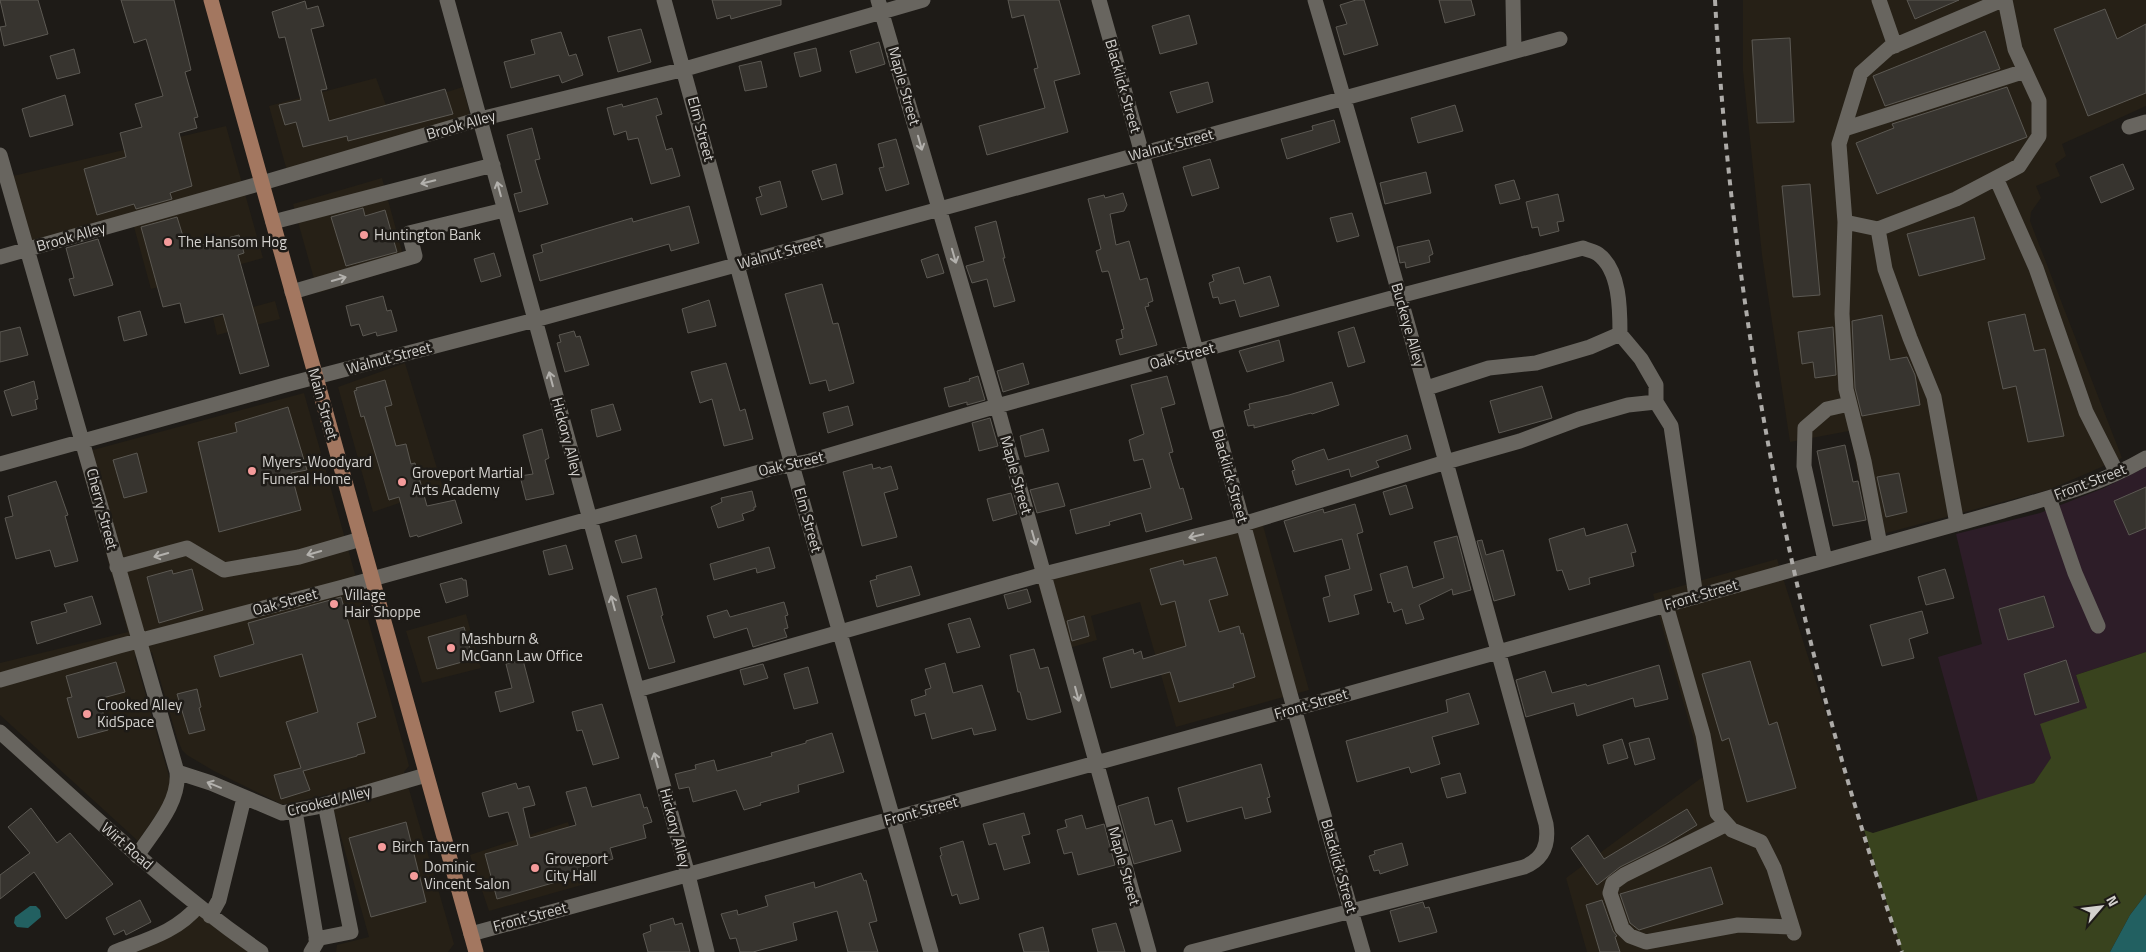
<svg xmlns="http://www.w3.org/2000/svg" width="2146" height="952" viewBox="0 0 2146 952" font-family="'Titillium Web',sans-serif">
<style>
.built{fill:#262016}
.industrial{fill:#2d1d28}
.green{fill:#39431e}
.water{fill:#226061}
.building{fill:#37342f;stroke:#5c5953}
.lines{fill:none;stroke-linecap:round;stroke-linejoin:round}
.minor{stroke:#68655f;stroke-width:15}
.major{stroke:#a37760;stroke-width:15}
.rail{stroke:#adaba8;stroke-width:4;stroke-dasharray:6 6;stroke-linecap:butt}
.oneway{stroke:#b3b1ad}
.poi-dot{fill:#f59b9b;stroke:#1e1b17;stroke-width:2}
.labels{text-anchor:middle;stroke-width:5;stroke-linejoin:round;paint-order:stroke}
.street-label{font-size:15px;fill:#d3d1ce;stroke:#1e1b17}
.poi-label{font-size:15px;fill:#d3d1ce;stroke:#1e1b17;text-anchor:start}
</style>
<rect width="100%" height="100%" fill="#1e1b17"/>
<path class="built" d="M1743 0H2146V106L2062 144 2066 156 2055 164 2060 176 2036 186 2041 198 2031 212 2030 221 2122 458 2051 489 1871 537 1849 431 1790 442 1762 255 1743 71Z
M376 78 386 105 445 89 447 92 463 87 470 115 287 171 269 106Z
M226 126 263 258 151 289 131 216 20 249 0 179Z
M382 178 406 266 318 293 293 204Z
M275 301 280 319 217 335 213 318Z
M405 363 443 488 373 512 338 387Z
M304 393 407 758 409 766 404 772 454 944 448 952H336L337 945 369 937 329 794 287 804H281L214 771 187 755 182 750 177 738 152 652 135 657 170 780 167 799 138 841 0 715V663L128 632 78 454Z
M1260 515 1309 690 1176 727 1140 602 1091 616 1097 640 1059 651 1034 573Z
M1777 559 1902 952H1587L1566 878 1704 776 1653 594Z
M466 614 481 668 422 683 406 631Z
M568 822 585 884 489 911 470 855Z
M198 906 264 952H115Z"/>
<path class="industrial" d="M2146 467V652L2076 675 2087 708 2034 783 1978 801 1938 657 1982 644 1956 534 2040 513 2104 488Z"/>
<path class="green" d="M2146 652V894L2130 915 2110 952H1902L1864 830 1873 833 2034 783 2051 758 2040 724 2087 708 2076 675Z"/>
<path class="water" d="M2146 894V952H2110L2130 915Z
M30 906H36L40 910 41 917 28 928 17 927 14 923 15 917Z"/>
<path class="building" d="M0 0H38L48 34 4 46 0 27 6 26Z
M121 0H174L191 70 185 72 198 117 194 118 197 128 179 133 192 186 170 193 172 199 136 209 134 204 97 215 84 169 126 157 120 133 142 127 135 104 163 96 146 39 134 43Z
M712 0H781V5L731 19 730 15 717 19Z
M1008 0H1059L1080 74 1054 81 1068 132 987 155 979 126 1045 108 1034 69 1038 68 1024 15 1012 18Z
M1356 0H1364L1378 45 1344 55 1336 27 1347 24 1340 5Z
M1439 0H1471L1475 15 1445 23Z
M1907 0H1959L1915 19Z
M305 1 307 9 318 6 324 26 311 29 327 89 321 90 329 121 445 89 453 114 348 141 347 136 303 147 296 122 285 125 279 105 301 100 285 37 279 38 272 12Z
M2105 9 2117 39 2146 24V93L2088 116 2054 29Z
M1189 15 1197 44 1160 54 1152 26Z
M641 29 651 62 618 72 608 37Z
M1985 31 2000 69 1885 106 1873 76Z
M561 32 569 56 576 54 583 75 562 83 559 75 511 88 504 62 535 54 531 40Z
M1790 38 1794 122 1757 123 1752 40Z
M879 42 885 64 856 73 850 51Z
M816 48 821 71 800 77 794 53Z
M74 49 80 73 57 79 50 56Z
M761 61 767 87 745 91 739 66Z
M1208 82 1213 102 1177 113 1170 92Z
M2007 87 2027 137 1877 194 1856 143 1894 128 1892 124Z
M65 95 73 125 30 137 22 109Z
M657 98 662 114 656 116 666 150 672 148 680 176 651 184 638 138 628 140 626 131 614 135 607 108 622 104 623 107Z
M1455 105 1463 131 1418 143 1411 118Z
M1334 120 1340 142 1287 159 1281 139 1313 130 1312 126Z
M532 128 540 159 535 160 548 204 519 212 514 194 522 192 507 135Z
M896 139 909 184 886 191 879 168 884 167 878 144Z
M1210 159 1219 188 1192 196 1183 167Z
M836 164 843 194 822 200 812 171Z
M2123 164 2134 189 2101 203 2090 177Z
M1426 172 1431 193 1385 204 1380 183Z
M1514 180 1520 199 1500 204 1495 185Z
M780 181 787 207 761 215 756 198 762 196 759 187Z
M1810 184 1820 295 1793 297 1782 186Z
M1123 193 1127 205 1124 211 1110 214 1116 245 1129 241 1140 280 1147 278 1153 301 1148 303 1149 306 1145 307 1157 345 1120 355 1116 340 1123 338 1121 330 1124 329 1109 273 1108 271 1102 272 1096 251 1101 249 1088 199 1104 195 1105 198Z
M1558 194 1564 221 1557 222 1559 231 1540 236 1538 227 1532 228 1526 202Z
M689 206 699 243 671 251 669 244 540 281 533 255 543 252 541 245 632 218 633 222Z
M363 208 365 216 385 210 397 252 346 266 331 217Z
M1352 213 1359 236 1337 242 1330 218Z
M177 217 187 249 239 235 244 253 238 255 269 366 240 374 223 314 185 323 180 303 163 307 141 227Z
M1974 217 1985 259 1919 276 1907 234Z
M996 221 1005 258H1003L1015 301 994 307 987 279 972 283 966 266 984 261 975 227Z
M98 239 113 285 74 296 69 279 74 278 66 248Z
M1429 240 1433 254 1429 256 1430 262 1406 268 1405 262 1400 263 1397 247Z
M494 253 501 276 481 282 474 259Z
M938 254 944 273 927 278 921 260Z
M1239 267 1244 284 1270 276 1279 306 1240 317 1235 300 1220 304 1218 297 1213 298 1209 283 1214 281 1212 275Z
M822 284 833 324 838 323 854 383 829 391 826 380 810 384 785 294Z
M383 296 387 311 391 310 397 331 377 336 376 332 363 336 359 324 351 326 346 306Z
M709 300 716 326 688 333 682 309Z
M140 311 147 335 124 341 118 317Z
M2025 314 2034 351 2045 349 2064 436 2028 442 2016 386 2003 389 1988 322Z
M1882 315 1890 360 1907 357 1915 375 1920 405 1862 416 1855 388 1852 321Z
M20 327 28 355 0 362V332Z
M1354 327 1365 362 1348 367 1338 332Z
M1833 327 1836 375 1815 378 1813 362 1802 364 1798 332Z
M574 331 576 337 580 336 589 365 565 372 557 343 561 342 559 335Z
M1279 340 1284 361 1247 372 1239 351Z
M726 363 740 411 745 409 753 439 724 446 712 399 700 403 691 372Z
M1023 363 1029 384 1003 392 997 371Z
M978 376 985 400 967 405V402L949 407 944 388 970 381 969 379Z
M1167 376 1175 404 1161 408 1173 452 1169 453 1180 489 1183 488 1192 519 1146 532 1141 513 1109 522 1110 525 1076 534 1070 510 1151 488 1143 459 1134 461 1129 440 1144 434 1131 385Z
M385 380 392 405 385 407 396 446 406 444 411 464 415 463 427 506 455 500 462 523 418 537 417 535 410 537 399 497 389 500 364 416 361 417 354 391 357 390 356 388Z
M34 381 38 399 35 400 37 409 12 416 4 391Z
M1332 382 1339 405 1312 414 1311 413 1254 428V425L1248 426 1244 411 1250 409 1249 404 1289 395Z
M1542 386 1552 418 1499 433 1490 401Z
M613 404 621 430 597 437 591 410Z
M848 406 853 425 828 433 823 413Z
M288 407 307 470 291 473 301 510 219 532 198 442 237 432 235 423Z
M990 418 998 446 979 451 972 423Z
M542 429 549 458 545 460 554 494 526 500 520 476 533 474 523 435Z
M1043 429 1049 451 1025 457 1020 436Z
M1407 435 1411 449 1376 461 1379 467 1351 477 1349 469 1296 485 1292 471 1295 470 1292 461 1297 458 1324 449 1328 460Z
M1845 445 1853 482 1858 481 1866 520 1833 526 1817 451Z
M137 453 147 492 124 498 113 460Z
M872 464 873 469 880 467 881 469 891 466 898 489 884 493 897 537 862 546 843 472Z
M1899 473 1907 512 1886 517 1877 477Z
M56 481 68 515 65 516 78 561 55 567 50 550 16 559 5 518 13 516 8 496Z
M1058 483 1065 506 1037 513 1030 490Z
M1406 485 1413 508 1390 515 1383 492Z
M2146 487V528L2129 535 2114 501Z
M752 491 756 507H754V510L742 514 744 520 718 528 711 507 722 502 721 498Z
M1011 493 1017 514 993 521 987 499Z
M1355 504 1363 532 1357 534 1372 590 1354 595 1359 614 1329 622 1323 598 1330 596 1325 576 1350 569 1342 539 1294 552 1284 521 1323 509 1324 513Z
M1627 524 1636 552 1631 553 1634 566 1589 578 1590 584 1569 590 1562 570 1557 571 1549 539 1584 528 1586 536Z
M636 535 642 558 622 563 615 541Z
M1457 536 1471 590 1453 595 1452 589 1419 605 1424 619 1406 624 1402 609 1394 612 1391 602 1388 603 1380 574 1407 566 1413 588 1444 578 1434 542Z
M1482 540 1486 555 1503 550 1515 595 1494 601 1477 541Z
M566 545 573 569 549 575 543 551Z
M769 547 775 568 757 573 756 568 714 580 710 564Z
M1216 557 1228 595 1209 600 1219 632 1239 626 1241 634 1243 633 1255 677 1233 684 1234 687 1179 702 1170 672 1111 688 1103 658 1133 649 1134 654 1141 651 1143 659 1186 646 1175 601 1161 605 1150 569 1183 560 1184 565Z
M911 566 920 595 877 607 870 581 877 579 876 576Z
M192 569 203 610 159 623 147 577 172 570 173 574Z
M1945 569 1954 598 1926 605 1918 577Z
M462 578 463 580H466L468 596 446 603 440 584Z
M656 588 663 615 661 616 675 662 649 669 627 596Z
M1027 589 1031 602 1008 609 1004 595Z
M92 596 101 624 37 644 31 622 67 612 64 604Z
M2044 596 2054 627 2008 640 1999 609Z
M341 597 376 717 357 723 365 753 357 755V756L303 771 310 790 281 799 274 775 301 768 286 722 318 712 302 654 220 677 214 656 254 644 248 623Z
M784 602 788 615 785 616 788 628 784 629 787 637 753 647 747 628 714 638 707 616 727 610 730 617Z
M1922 611 1928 633 1909 639 1914 658 1882 666 1870 625Z
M1084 616 1089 636 1072 641 1067 621Z
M970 618 980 647 957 653 948 624Z
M464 627 473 659 437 669 428 637Z
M1034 649 1040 669 1048 667 1061 712 1032 720 1027 719 1020 692H1018L1010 655Z
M523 660 534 702 500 712 495 692 512 688 506 664Z
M2066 660 2079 702 2035 715 2024 674Z
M1750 661 1769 725 1777 722 1796 788 1747 802 1729 738 1722 741 1702 674Z
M116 662 125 692 99 699 108 730 78 738 67 698 72 697 66 676Z
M945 663 953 693 982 685 996 730 974 735 972 728 932 739 925 713 915 716 911 700 926 695 925 690 931 688 925 669Z
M763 664 768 678 744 685 740 670Z
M1659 665 1668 699 1635 707 1633 698 1577 716 1574 703 1526 717 1516 680 1545 671 1552 693 1586 684 1587 686Z
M808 667 818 703 794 709 784 674Z
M197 689 201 707 199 708 205 730 189 734 177 694Z
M1469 693 1479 724 1432 737 1440 764 1411 773 1409 767 1357 782 1346 741 1448 712 1446 700Z
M602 704 619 758 593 765 582 730 577 731 572 712Z
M832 733 844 772 798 785 799 792 760 803 761 805 744 810 736 790 693 802 689 787 679 789 675 774 696 769 695 765 714 760 717 771 772 756 771 753 806 743V741Z
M1649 738 1655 759 1635 765 1629 743Z
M1622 739 1628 758 1608 764 1603 745Z
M1261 764 1270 797 1267 798 1271 812 1245 819 1242 807 1187 822 1178 788Z
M1460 773 1466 793 1447 798 1441 778Z
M516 783 518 789 529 786 535 805 523 808 530 838 576 825 566 792 586 787 592 807 640 794 644 808 647 807 652 822 643 825 646 838 610 848 613 859 569 872 570 878 497 899 485 854 518 845 508 812 489 817 482 793Z
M1148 797 1155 825 1172 820 1181 851 1134 864 1118 806Z
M31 808 57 843 70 833 113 884 66 919 34 872 0 899V875L30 853 8 827Z
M1687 809 1697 825 1666 844 1620 867 1597 885 1571 848 1588 835 1604 859Z
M1024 813 1030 834 1022 836 1030 863 1004 870 996 843 989 845 983 824Z
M1082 815 1086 829 1104 824 1115 865 1078 875 1072 852 1064 854 1057 830 1067 827 1065 820Z
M406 822 426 902 371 917 349 838Z
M963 841 979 899 960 904 957 894 952 896 940 856 942 855 940 848Z
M1402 843 1408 865 1380 874 1379 870 1374 871 1369 856 1375 854 1374 851Z
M1711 867 1723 904 1639 930 1630 923 1620 894Z
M861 873 864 881 866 880 877 921 869 923 878 952H848L837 911 793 923 797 940 753 952H740L736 938 730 939 721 914 737 910 738 915 768 906 765 896 814 882 815 888Z
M140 900 151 922 126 935 124 930 114 935 106 918Z
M1602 900 1613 931 1617 936 1615 937 1620 952H1600L1586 905Z
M1423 902 1425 908 1429 907 1437 932 1399 942 1390 911Z
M673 918 675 925 682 923 690 952H648L643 934 651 931 650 925Z
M1116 923 1125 952H1098L1092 929Z
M1043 927 1049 952H1024L1019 934Z"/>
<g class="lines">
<path class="minor" d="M447 0 688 875 707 952
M664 0 792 465 931 952
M878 0 997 406 1149 952
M1099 0C1189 317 1271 636 1363 952
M1513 0 1514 50
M1879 0 1895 46
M2129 127 2146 122
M1844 129 2025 71
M0 155 177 772C180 803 153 831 137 856
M1996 178 2036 268 2086 412 2117 473
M273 222 493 165
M1845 222 1878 229 1885 269 1910 338 1934 397 1957 524
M1878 229 1956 199 2019 166 2039 136V101L2015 49 2005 0
M0 257 262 183 480 119 685 69 923 0
M292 292 415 256 409 233 504 210
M1427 388 1489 368 1536 363 1590 347 1620 334
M0 464 285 385 535 320 1560 39
M2049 498 2075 573 2098 626
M1880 545 1864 461 1846 389 1842 314 1845 222 1839 144 1861 73 1889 48 2002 0
M1825 560 1804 466 1805 428 1827 409 1849 404
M117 567 187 548 224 570 299 557 361 539
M1666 605 1703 735 1717 813 1732 830 1761 842 1774 868 1794 933
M0 680 119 646 343 587 770 469 810 461 997 406 1399 296 1583 248C1587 250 1594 251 1598 254 1620 270 1620 309 1620 334L1641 359 1656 385V402
M637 690 1044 574 1243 524 1446 462 1520 441 1579 419 1628 405 1656 402 1671 426 1696 597
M0 732C85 808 167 887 261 952
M177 772 211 783 282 813 316 807 426 775
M295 811 317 942 311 952
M1727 824 1624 875 1613 883 1610 893 1622 928 1630 936 1646 942 1738 925 1791 927
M210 916 219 900 244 798
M471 934 1319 702 2003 511C2052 497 2102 484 2146 458
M316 939 351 932 325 804
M115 952C145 940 177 932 198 906
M1191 952 1524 867C1544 859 1549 844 1546 824 1469 549 1396 273 1315 0"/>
<path class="major" d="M211 0 476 952"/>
<path class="rail" d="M1715 0C1733 324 1796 645 1902 952"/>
</g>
<defs><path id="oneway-shaft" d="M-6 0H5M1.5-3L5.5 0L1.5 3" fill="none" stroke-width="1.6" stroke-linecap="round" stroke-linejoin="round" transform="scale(1.25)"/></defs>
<g class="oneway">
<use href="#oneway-shaft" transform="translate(920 143) rotate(74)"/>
<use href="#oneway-shaft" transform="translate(428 182) rotate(166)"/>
<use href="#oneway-shaft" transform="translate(499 189) rotate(-105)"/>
<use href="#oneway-shaft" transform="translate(954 256) rotate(74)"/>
<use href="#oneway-shaft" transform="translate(339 279) rotate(-16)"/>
<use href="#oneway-shaft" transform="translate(551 379) rotate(-105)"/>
<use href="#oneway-shaft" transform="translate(1196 536) rotate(166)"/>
<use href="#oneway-shaft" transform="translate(1034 538) rotate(74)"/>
<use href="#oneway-shaft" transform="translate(314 553) rotate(164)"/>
<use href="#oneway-shaft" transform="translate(161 555) rotate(164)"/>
<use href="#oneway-shaft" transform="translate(613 603) rotate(-105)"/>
<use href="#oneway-shaft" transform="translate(1077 694) rotate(75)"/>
<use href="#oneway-shaft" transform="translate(656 760) rotate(-105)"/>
<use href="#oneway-shaft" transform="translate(214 785) rotate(-158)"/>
</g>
<g class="poi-dot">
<circle cx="364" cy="235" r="5"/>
<circle cx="168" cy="242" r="5"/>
<circle cx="252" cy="471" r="5"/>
<circle cx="402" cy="482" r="5"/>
<circle cx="334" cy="604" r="5"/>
<circle cx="451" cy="648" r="5"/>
<circle cx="87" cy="714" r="5"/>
<circle cx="382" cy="847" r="5"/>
<circle cx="535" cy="868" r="5"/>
<circle cx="414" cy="876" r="5"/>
</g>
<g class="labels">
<g class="street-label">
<text transform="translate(904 86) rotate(74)" y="5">Maple Street</text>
<text transform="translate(1123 86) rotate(74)" y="5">Blacklick Street</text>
<text transform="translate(461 125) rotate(-16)" y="5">Brook Alley</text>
<text transform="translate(701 129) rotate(75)" y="5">Elm Street</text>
<text transform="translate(1171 145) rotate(-15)" y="5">Walnut Street</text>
<text transform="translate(71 237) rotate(-16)" y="5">Brook Alley</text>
<text transform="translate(780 253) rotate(-15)" y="5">Walnut Street</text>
<text transform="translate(1408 325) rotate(74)" y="5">Buckeye Alley</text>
<text transform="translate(1182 356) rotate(-15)" y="5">Oak Street</text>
<text transform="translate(389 358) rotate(-15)" y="5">Walnut Street</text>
<text transform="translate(323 404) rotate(74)" y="5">Main Street</text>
<text transform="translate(567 437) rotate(75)" y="5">Hickory Alley</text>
<text transform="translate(791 464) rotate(-13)" y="5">Oak Street</text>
<text transform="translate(1016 475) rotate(74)" y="5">Maple Street</text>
<text transform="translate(1230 476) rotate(74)" y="5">Blacklick Street</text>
<text transform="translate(2090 482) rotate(-21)" y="5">Front Street</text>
<text transform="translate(102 509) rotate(75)" y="5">Cherry Street</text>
<text transform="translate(808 520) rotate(74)" y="5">Elm Street</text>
<text transform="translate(1701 595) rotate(-16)" y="5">Front Street</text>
<text transform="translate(285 602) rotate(-15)" y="5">Oak Street</text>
<text transform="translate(1311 704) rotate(-16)" y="5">Front Street</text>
<text transform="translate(329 801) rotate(-14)" y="5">Crooked Alley</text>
<text transform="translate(921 811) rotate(-15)" y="5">Front Street</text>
<text transform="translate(675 828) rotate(75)" y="5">Hickory Alley</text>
<text transform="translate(127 846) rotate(41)" y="5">Wirt Road</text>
<text transform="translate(1124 866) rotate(74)" y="5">Maple Street</text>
<text transform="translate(1339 866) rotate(74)" y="5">Blacklick Street</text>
<text transform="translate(530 917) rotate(-15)" y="5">Front Street</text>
</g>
<g class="poi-label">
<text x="374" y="240">Huntington Bank</text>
<text x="178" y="247">The Hansom Hog</text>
<text x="262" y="467">Myers-Woodyard<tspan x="262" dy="17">Funeral Home</tspan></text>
<text x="412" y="478">Groveport Martial<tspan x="412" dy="17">Arts Academy</tspan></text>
<text x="344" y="600">Village<tspan x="344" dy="17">Hair Shoppe</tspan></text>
<text x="461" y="644">Mashburn &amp;<tspan x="461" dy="17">McGann Law Office</tspan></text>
<text x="97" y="710">Crooked Alley<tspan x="97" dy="17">KidSpace</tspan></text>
<text x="392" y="852">Birch Tavern</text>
<text x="545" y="864">Groveport<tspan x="545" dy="17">City Hall</tspan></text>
<text x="424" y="872">Dominic<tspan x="424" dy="17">Vincent Salon</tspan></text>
</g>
</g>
<g transform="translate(2101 907) rotate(62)" stroke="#1e1b17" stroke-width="4" paint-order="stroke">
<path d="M0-4L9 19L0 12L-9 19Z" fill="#d3d1ce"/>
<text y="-8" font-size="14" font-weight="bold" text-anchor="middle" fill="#d3d1ce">N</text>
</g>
</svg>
